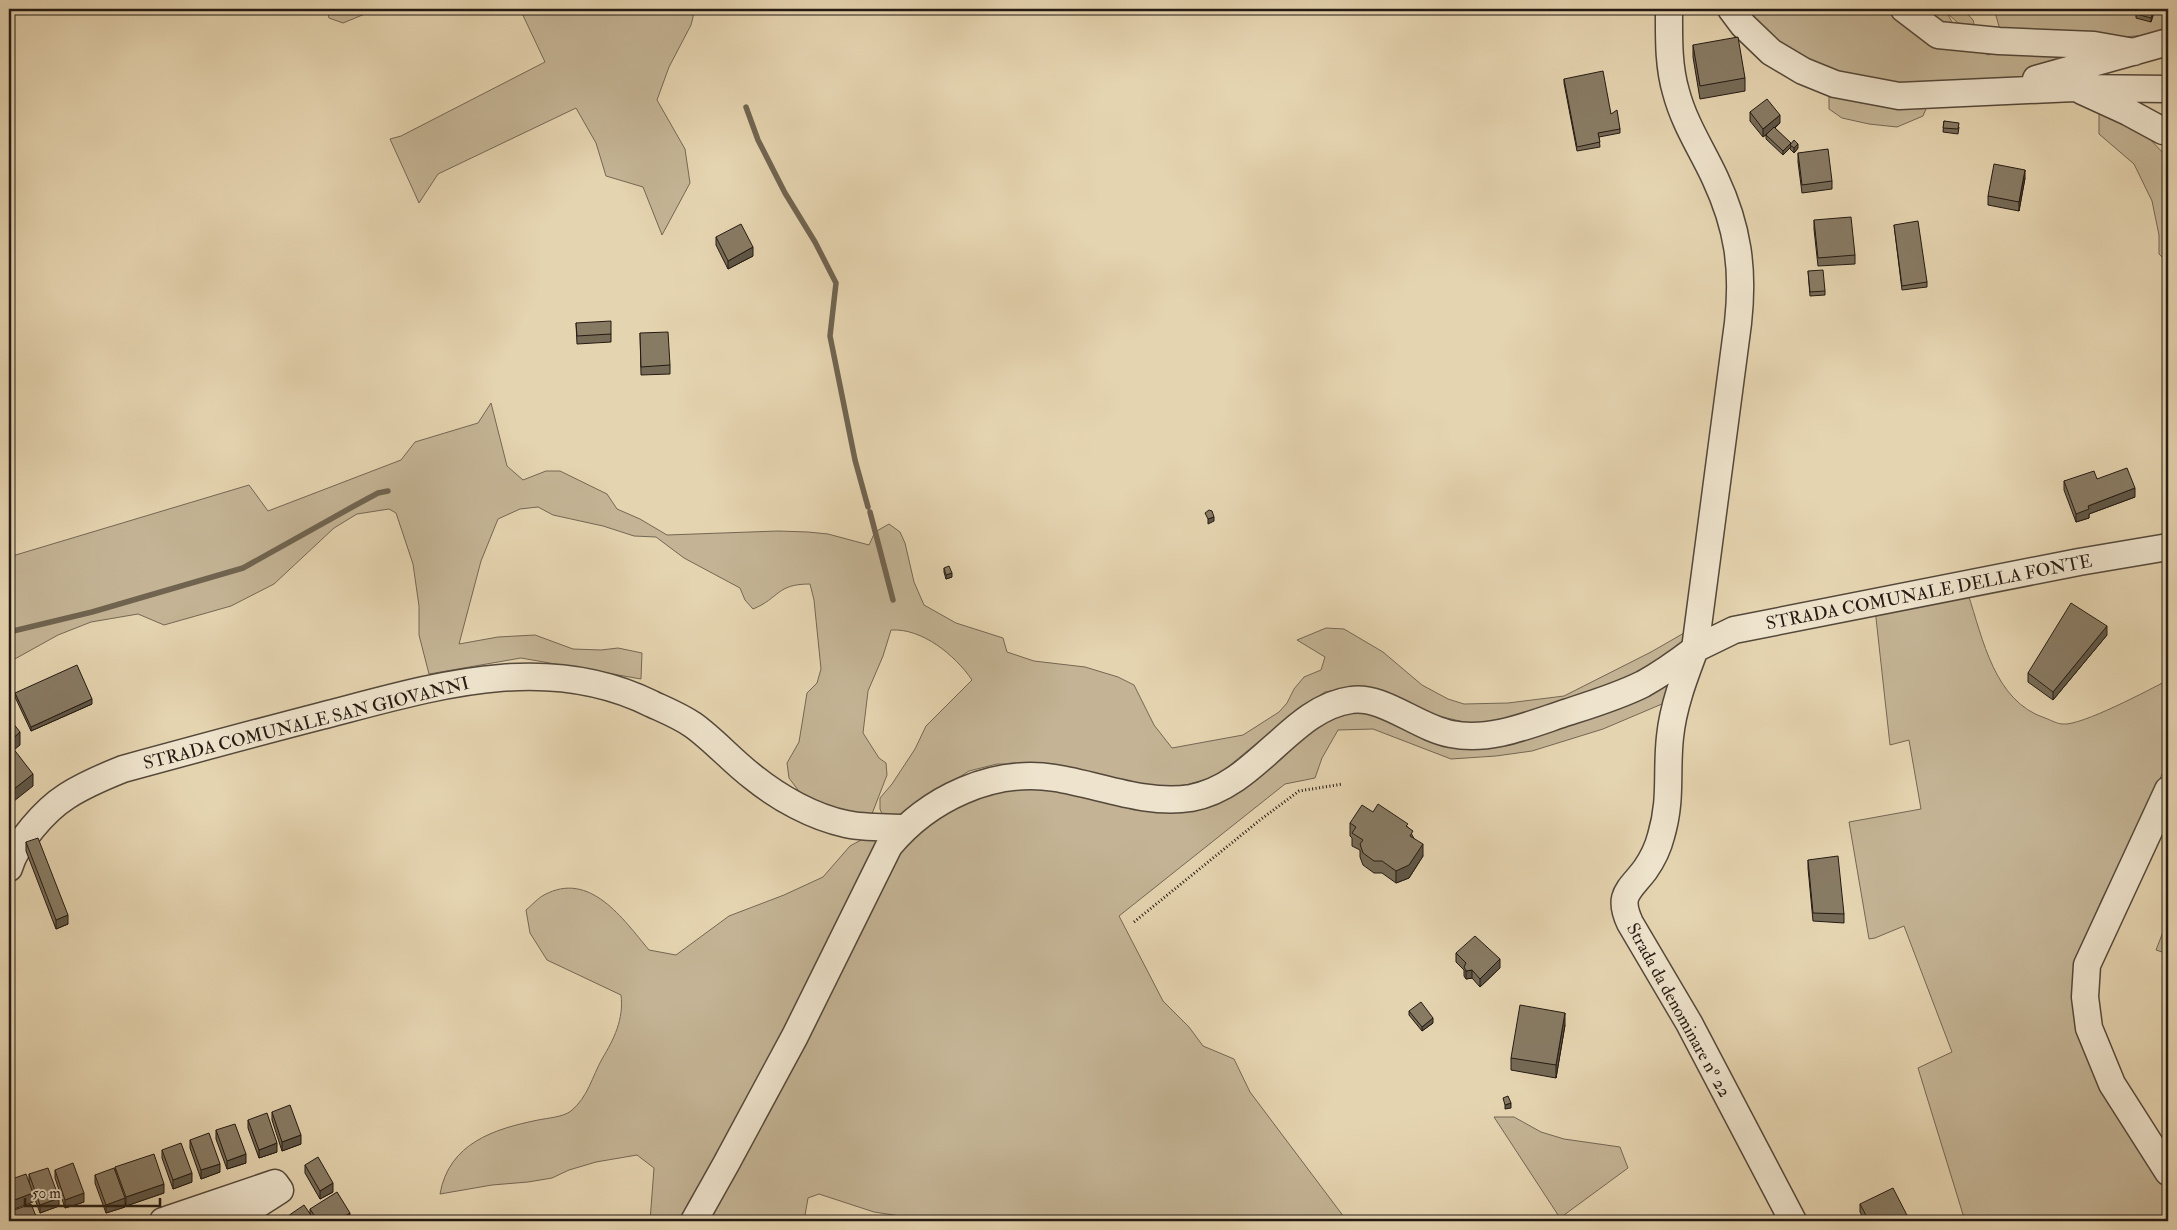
<svg xmlns="http://www.w3.org/2000/svg" width="2177" height="1230" viewBox="0 0 2177 1230" font-family="'IM FELL Double Pica',serif">
<style>
.green{fill:#c4b495;stroke:#746754}
.lines{fill:none;stroke-linecap:round;stroke-linejoin:round}
.stream{stroke:#706450;stroke-width:5.5}
.minor-casing{stroke:#54483a;stroke-width:29}
.path{stroke:#241a12;stroke-width:3;stroke-dasharray:1 2.5;stroke-linecap:butt}
.minor{stroke:#eee3cc;stroke-width:26}
.wall{fill:#756a56;stroke:#241a12}
.shaded-wall{fill:#5f5646;stroke:#241a12}
.building{fill:#887b64;stroke:#241a12}
.labels{text-anchor:middle;stroke-width:4.5;stroke-linejoin:round;paint-order:stroke}
.street-label{font-size:18px;fill:#241a12;stroke:#eee3cc}
</style>
<rect width="100%" height="100%" fill="#e5d4b0"/>
<filter id="stains"><feTurbulence type="fractalNoise" baseFrequency=".004" numOctaves="4"/><feColorMatrix values="0 0 0 0 .2 0 0 0 0 .09 0 0 0 0 .02 0 0 0 .5 -.17"/></filter>
<radialGradient id="worn" r=".72"><stop offset=".6" stop-color="#630" stop-opacity="0"/><stop offset="1" stop-color="#630" stop-opacity=".3"/></radialGradient>
<path class="green" d="M327 9H377L343 23 329 18Z
M520 9H695L691 25 669 67 657 100 685 149 690 183 662 235 643 187 606 176 596 143 576 108 438 174 419 203 390 139 401 136 545 62Z
M1746 9H1963L1973 20 1976 31H1967L1947 13C1958 34 1967 42 1988 55L2006 50 1994 9H2168V28L2148 35 2123 37 2124 46 2016 80 1928 104 1923 116 1897 127 1869 124 1842 118 1829 109V89L1794 55 1753 23Z
M2099 108 2144 133 2167 157 2168 263 2159 254V235L2152 201 2134 164 2099 134Z
M491 403 507 466 523 480 546 471H560L607 494 617 509 640 519 667 535 778 531 808 532 828 534 869 545 875 532 889 524 900 532 905 543 914 582 924 605 956 623 1003 638 1007 652 1034 661 1085 667 1118 677 1134 685 1154 725 1172 748 1243 735 1279 712 1287 703 1294 689 1304 677 1321 670 1325 657 1297 640 1326 628 1344 629 1383 652 1422 685 1448 699 1464 704 1508 703 1564 696 1651 652 1691 629 1672 697 1662 704 1603 729 1532 751 1496 756 1451 759 1373 729 1338 730 1322 758 1315 778 1285 784 1119 916 1163 1001 1189 1027 1203 1046 1234 1059 1250 1092 1347 1221H911L900 1216 874 1212 819 1194 808 1198 804 1221H650L654 1168 637 1155 596 1162 569 1170 552 1178 528 1182 492 1185 440 1194C449 1143 494 1129 538 1120 548 1118 563 1117 571 1111 588 1097 592 1077 602 1059 614 1039 624 1019 621 995L547 960 530 933 526 910C532 905 538 898 544 895 590 870 623 919 649 950L676 955 729 916 784 895 823 877 850 846 876 832 1006 785 1042 786 1167 807 1348 705 1416 728 1509 723H1468L1439 716 1408 704 1347 688 1325 692 1299 708 1217 776 1186 785 1164 787 1144 785 1098 774 1050 765 997 764 969 771 894 818 884 819 880 809V798L892 784 915 749 926 726 972 680C955 655 922 628 891 630L883 656 868 691 863 733 879 758 886 763 887 775 870 819 804 798 789 778 787 763 799 742 807 693 817 683 821 669 814 600 810 584C776 584 780 598 753 609L745 600 740 588 684 558 656 537 634 536 603 526 553 515 538 507 520 509 498 519 481 561 459 644 498 637 535 635 573 649 601 650 618 648 642 653 641 679 521 658 429 674 419 635V606L413 564 396 513 389 509 357 514 334 528 274 584 231 606 164 625 138 614 91 622 58 635 13 660H9V557L249 485 268 511 401 460 415 442 478 423Z
M1968 594C1983 639 1994 701 2045 718 2051 720 2057 724 2063 724 2081 726 2149 690 2168 680V761L2133 838 2102 899 2087 934 2079 1015 2168 1154V1221H1965L1918 1068 1952 1052 1904 926 1875 938 1869 939 1849 822 1921 809 1909 740 1890 745 1875 609Z
M2168 919V954L2156 950Z
M1494 1117H1514L1541 1132 1564 1139 1620 1147 1628 1168 1560 1218Z"/>
<g class="lines">
<path class="stream" d="M746 107 758 140 785 193 815 242 836 283 830 336 855 460 868 507
M870 512 893 600
M9 632 92 612 243 568 354 506 378 493 388 491"/>
<g class="minor-casing">
<path id="minor" d="M1731 9 1743 25 1771 52 1803 71 1835 84 1899 96 2074 88 2168 89
M1904 9 1938 35 1999 41 2094 45 2134 52
M2036 79 2168 42
M2082 91 2128 112 2163 131
M2168 790 2087 965 2085 997 2089 1028 2112 1084 2168 1172
M9 868C16 843 45 810 67 796 84 785 103 777 123 769 189 751 255 733 321 716 430 688 544 650 652 704 665 710 680 716 693 725 714 740 732 761 753 777 779 798 813 817 846 824 864 828 885 827 904 828
M163 1221 275 1183 280 1190 232 1221
M694 1221 726 1164 795 1036 889 846C928 799 992 768 1055 778 1100 785 1144 805 1191 798 1257 786 1291 708 1351 700 1383 695 1418 728 1451 734 1491 742 1531 724 1568 712 1593 704 1619 696 1643 684 1661 674 1678 662 1695 649L1738 323C1744 269 1738 227 1715 178 1702 150 1684 123 1676 92 1668 65 1669 36 1669 9
M1793 1221 1689 1023 1630 923C1617 895 1629 891 1645 870 1652 860 1658 848 1661 836 1672 799 1666 773 1670 737 1673 707 1684 678 1695 649L1734 630 2079 562 2168 547"/>
</g>
<path class="path" d="M1134 922 1260 820 1299 791 1343 784"/>
<use href="#minor" class="minor"/>
</g>
<path class="wall" d="M2137 9H2155L2151 22 2136 18V14Z
M1693 45 1745 78V91L1700 99 1693 57Z
M1564 79 1611 114 1620 129V133L1599 137 1600 147 1577 151 1564 83Z
M1750 112 1780 123 1775 128 1791 145 1798 148 1794 153 1790 149V147L1783 155 1766 139V135L1767 134 1763 137 1750 121Z
M1944 121 1959 127 1958 134 1943 132Z
M1798 153 1832 181V189L1802 193 1798 162Z
M2025 178 2019 211 1988 205V196Z
M1814 220 1855 255V264L1818 266 1814 229Z
M1894 225 1927 282V287L1902 290Z
M716 237 753 256 728 269 716 245Z
M1808 271 1825 291V295L1810 296Z
M576 323 611 334V342L577 344Z
M640 333 670 365V374L641 375Z
M2097 479 2135 497 2089 514V518L2076 522 2064 490V481Z
M944 568 952 577 946 579 944 572Z
M2107 635 2053 700 2028 682V673Z
M15 693 92 704 31 731 15 697Z
M1373 812 1408 827 1423 856 1409 878 1396 883 1382 873H1374L1363 865 1360 857V850L1352 846V838L1350 836V823Z
M26 842 68 924 56 929 26 851Z
M1808 860 1844 914V923L1813 921 1808 868Z
M1456 953 1500 968 1480 987 1472 978 1466 979 1464 976V970L1456 962Z
M1409 1011 1433 1023 1422 1031 1409 1015Z
M1565 1025 1556 1078 1511 1070V1058Z
M272 1112 301 1144 282 1151 272 1120Z
M248 1120 277 1152 259 1158 248 1128Z
M216 1130 246 1163 227 1169 216 1139Z
M190 1140 220 1172 201 1179 190 1148Z
M162 1150 192 1182 173 1189 162 1158Z
M305 1165 333 1192 320 1199 305 1173Z
M115 1167 164 1193 126 1206 125 1202V1207L106 1213 95 1183V1175L115 1172Z
M55 1170 84 1202 65 1208 55 1178Z
M29 1174 59 1206 40 1213 33 1194V1202L29 1183Z
M1860 1204 1910 1221H1865L1860 1212Z
M310 1209 350 1221H275L288 1220V1216L310 1214Z"/>
<path class="shaded-wall" d="M2154 9H2155L2151 22V18Z
M1780 115V123L1763 137V129Z
M1791 143V147L1783 155V151Z
M1798 144V148L1794 153V148Z
M2025 170V178L2019 211V202Z
M753 247V256L728 269V261Z
M2135 488V497L2089 514V518L2076 522V514L2088 506Z
M1214 517V521L1208 524V519Z
M952 573V577L946 579V575Z
M2107 626V635L2053 700V692Z
M92 699V704L31 731V727Z
M20 732V745L9 754V742Z
M33 774V786L9 805V793Z
M1423 844V856L1409 878 1396 883V871Z
M68 915V924L56 929V920Z
M1500 959V968L1480 987V979Z
M1472 970V978L1466 979V971Z
M1565 1013V1025L1556 1078V1065Z
M1433 1018V1023L1422 1031V1027Z
M1511 1103V1108L1505 1109V1105Z
M301 1135V1144L282 1151V1142Z
M277 1143V1152L259 1158V1150Z
M246 1154V1163L227 1169V1161Z
M220 1164V1172L201 1179V1170Z
M192 1173V1182L173 1189V1180Z
M333 1183V1192L320 1199V1191Z
M164 1184V1193L126 1206V1197Z
M33 1193V1202L9 1211V1202Z
M84 1193V1202L65 1208V1200Z
M59 1198V1206L40 1213V1205Z
M125 1198V1207L106 1213V1205Z
M350 1213V1221H337Z"/>
<path class="building" d="M2137 9H2154L2151 18 2136 14Z
M1738 37 1745 78 1700 86 1693 45Z
M1603 71 1611 114 1617 110 1620 129 1598 133 1600 142 1577 147 1564 79Z
M1767 99 1780 115 1763 129 1750 112Z
M1944 121 1959 123 1958 129 1943 128Z
M1774 127 1791 143 1783 151 1766 135Z
M1794 140 1798 144 1794 148 1790 145Z
M1828 149 1832 181 1802 185 1798 153Z
M1994 164 2025 170 2019 202 1988 196Z
M1851 217 1855 255 1818 258 1814 220Z
M1918 221 1927 282 1902 286 1894 225Z
M741 224 753 247 728 261 716 237Z
M1823 270 1825 291 1810 292 1808 271Z
M611 321V334L577 336 576 323Z
M668 332 670 365 641 367 640 333Z
M2127 468 2135 488 2088 506 2089 509 2076 514 2064 481 2094 471 2097 479Z
M1209 510 1212 511 1214 517 1208 519 1205 513Z
M949 566 952 573 946 575 944 568Z
M2071 603 2107 626 2053 692 2028 673Z
M77 665 92 699 31 727 15 693Z
M9 718 20 732 9 742Z
M9 743 33 774 9 793Z
M1378 804 1408 824 1406 826 1413 831 1410 836 1423 844 1409 865 1396 871 1382 861H1374L1363 853 1360 844 1363 840 1352 833 1356 827 1350 823 1362 805 1373 812Z
M38 838 68 915 56 920 26 842Z
M1838 856 1844 914 1813 913 1808 860Z
M1475 936 1500 959 1480 979 1472 970 1466 971 1464 967 1466 963 1456 953Z
M1421 1002 1433 1018 1422 1027 1409 1011Z
M1520 1005 1565 1013 1556 1065 1511 1058Z
M1508 1096 1511 1103 1505 1105 1503 1098Z
M290 1105 301 1135 282 1142 272 1112Z
M267 1113 277 1143 259 1150 248 1120Z
M235 1124 246 1154 227 1161 216 1130Z
M209 1133 220 1164 201 1170 190 1140Z
M181 1143 192 1173 173 1180 162 1150Z
M154 1154 164 1184 126 1197 115 1167Z
M318 1157 333 1183 320 1191 305 1165Z
M73 1163 84 1193 65 1200 55 1170Z
M48 1168 59 1198 40 1205 29 1174Z
M114 1168 125 1198 106 1205 95 1175Z
M26 1174 33 1193 9 1202V1180Z
M1893 1188 1910 1221H1869L1860 1204Z
M337 1192 350 1213 337 1221H318L310 1209Z
M31 1204 38 1221H9V1212Z
M304 1205 315 1221H291L288 1216Z
M285 1215 288 1221H275Z"/>
<g class="labels">
<g class="street-label">
<text transform="translate(1929 592) rotate(-11)" y="6">STRADA COMUNALE DELLA FONTE</text>
<text transform="translate(306 723) rotate(-14)" y="6">STRADA COMUNALE SAN GIOVANNI</text>
<text transform="translate(1679 1010) rotate(61)" y="6">Strada da denominare nº 22</text>
</g>
</g>
<rect width="2177" height="1230" fill="none" stroke="#e5d4b0" stroke-width="30"/>
<rect x="10" y="10" width="2157" height="1210" fill="none" stroke="#241a12" stroke-width="2.5"/>
<rect x="15" y="15" width="2147" height="1200" fill="none" stroke="#241a12"/>
<path d="M25 1198v8h135v-8" fill="none" stroke="#241a12" stroke-width="2.5"/>
<text x="32" y="1198" font-size="15" fill="#241a12" stroke="#eee3cc" stroke-width="4" paint-order="stroke">50 m</text>
<rect width="100%" height="100%" filter="url(#stains)"/>
<rect width="100%" height="100%" fill="url(#worn)"/>
</svg>
